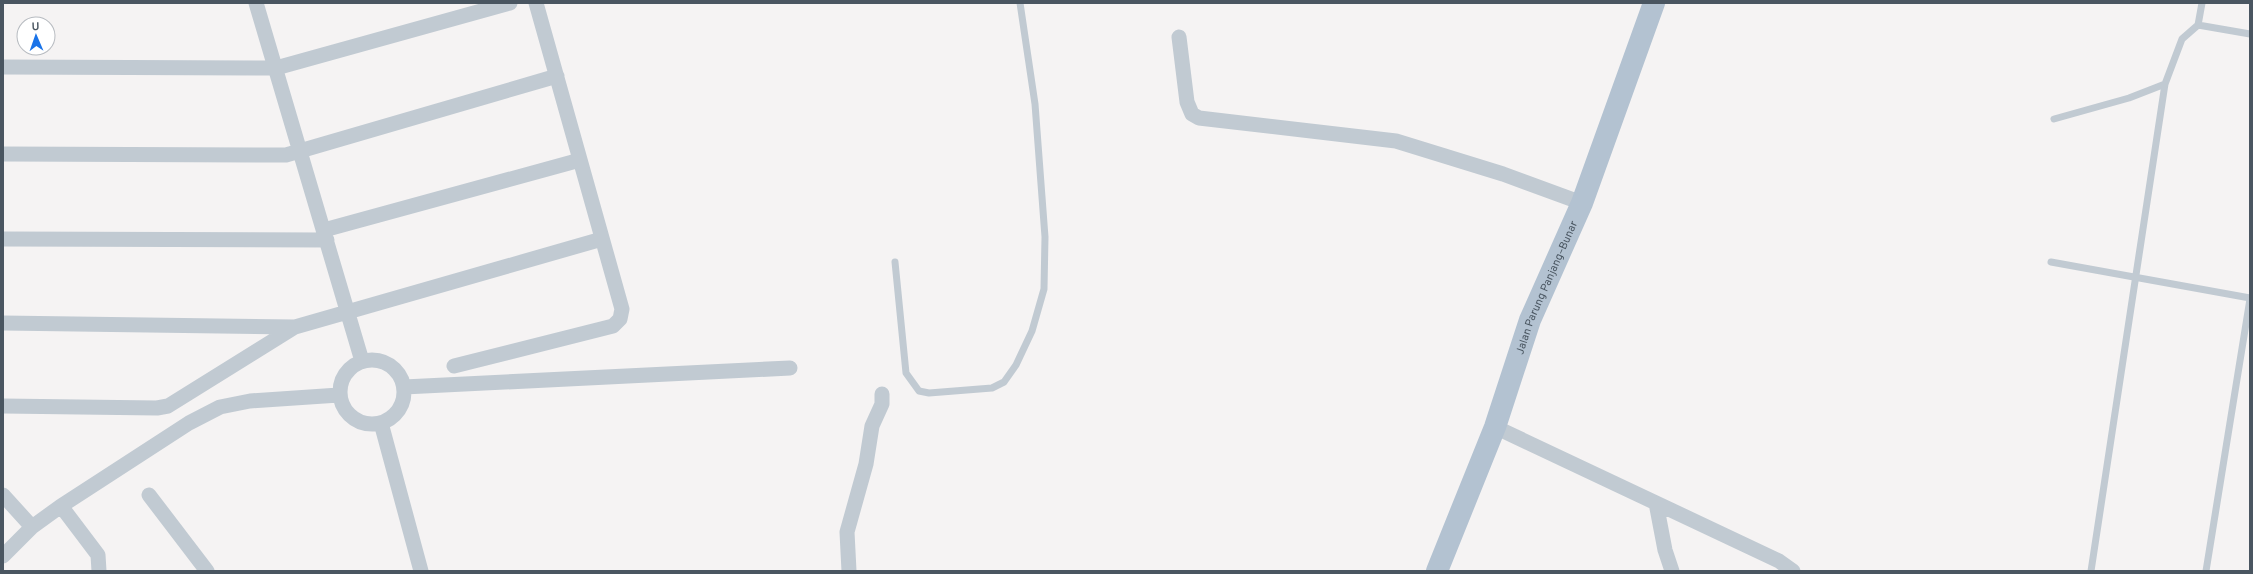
<svg xmlns="http://www.w3.org/2000/svg" width="2253" height="574" viewBox="0 0 2253 574" font-family="Overpass,sans-serif">
<style>
.lines{fill:none;stroke-linecap:round;stroke-linejoin:round}
.service{stroke:#c1cad2;stroke-width:7}
.minor{stroke:#c1cad2;stroke-width:15}
.primary{stroke:#b3c2d1;stroke-width:22}
.labels{text-anchor:middle;stroke-width:3.5;stroke-linejoin:round;paint-order:stroke}
.street-label{font-size:11px;fill:#4a5661;stroke:#fff}
</style>
<rect width="100%" height="100%" fill="#f5f3f3"/>
<g class="lines">
<path class="service" d="M2202 3 2198 25 2250 34
M2054 119 2129 98 2165 84
M895 262 906 373 919 391 929 393 992 388 1004 382 1016 365 1032 331 1044 289 1045 237 1035 104 1020 3
M2051 262 2250 298
M2091 571 2165 84 2182 39 2198 25
M2206 571 2250 299"/>
<path class="minor" d="M256 3 362 361
M1179 37 1187 102 1192 114 1199 118 1396 141 1503 174 1582 203
M3 67 276 68 510 3
M3 154 286 155 557 76
M324 230 580 160
M3 239 327 240
M3 323 295 327 602 239
M340 392a32 32 0 1 1 64 0a32 32 0 1 1-64 0Z
M454 366 613 326 620 319 622 309 536 3
M404 387 790 368
M3 406 157 408 168 406 295 327
M381 423 421 571
M1495 427 1779 561 1793 571
M3 495 32 527
M149 495 207 571
M1656 503 1665 550 1672 571
M61 506 98 555 99 571
M3 556 32 527 61 506 189 423 220 407 250 401 339 395
M849 571 847 532 866 464 872 426 882 404V394"/>
<path class="primary" id="s1" d="M1437 571 1495 427 1530 320 1582 203 1654 3"/>
</g>
<g class="labels">
<g class="street-label">
<text dy="4" stroke="none"><textPath href="#s1" startOffset="304">Jalan Parung Panjang–Bunar</textPath></text>
</g>
</g>
<rect width="2253" height="574" fill="none" stroke="#4a5661" stroke-width="8"/>
<g transform="translate(36 36) rotate(358)"><circle r="19" fill="#ffffff" stroke="#b7bbc0"/>
<path d="M0-3L7 15L0 10L-7 15Z" fill="#1a73e8"/>
<text y="-6" font-size="11" font-weight="bold" text-anchor="middle" fill="#4a5661">U</text>
</g>
</svg>
